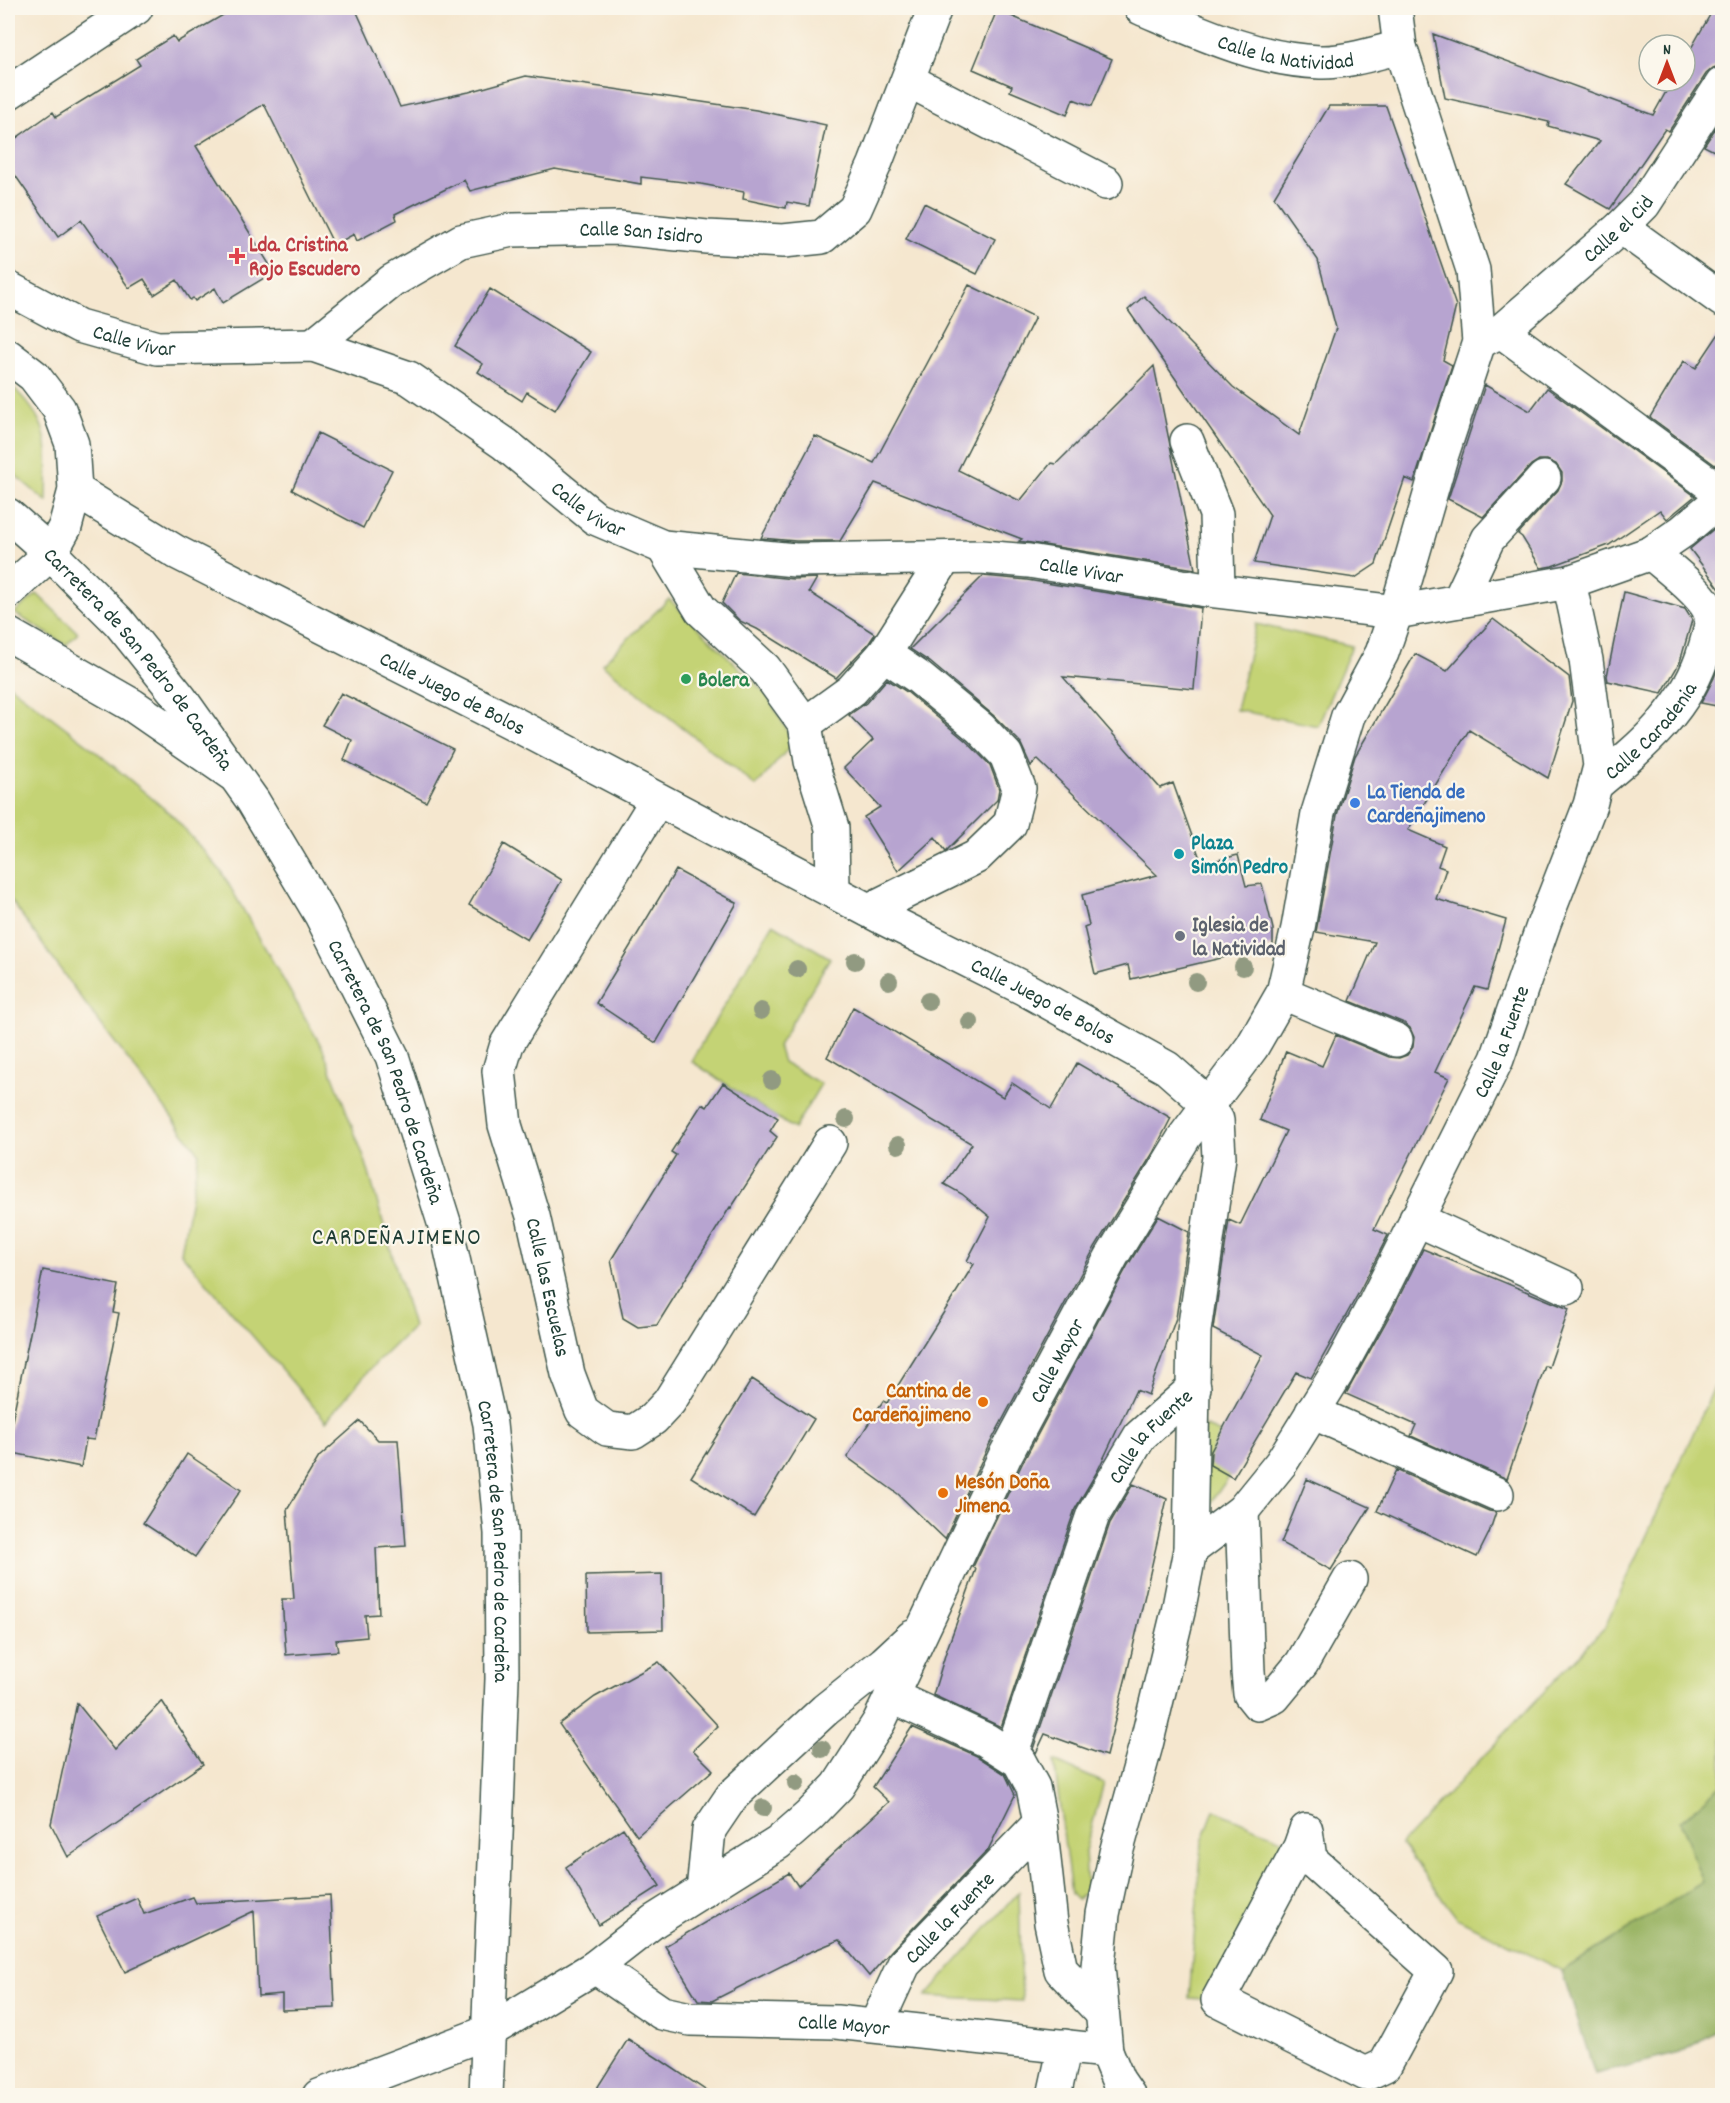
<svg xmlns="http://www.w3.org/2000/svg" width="1730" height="2103" viewBox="0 0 1730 2103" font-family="Dekko,sans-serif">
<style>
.green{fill:#c4d375;stroke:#728854;stroke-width:1.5}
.forest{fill:#9bb566;stroke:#5d794d;stroke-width:1.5}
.building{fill:#b7a4d0}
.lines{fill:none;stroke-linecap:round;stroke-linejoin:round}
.pedestrian-casing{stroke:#3f564b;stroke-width:36}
.minor-casing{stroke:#3f564b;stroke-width:36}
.tertiary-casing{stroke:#3f564b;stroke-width:36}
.secondary-casing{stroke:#3f564b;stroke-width:36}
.pedestrian{stroke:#fff;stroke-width:33}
.minor{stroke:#fff;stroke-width:33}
.tertiary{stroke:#fff;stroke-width:33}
.secondary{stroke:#fff;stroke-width:33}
.tree{fill:#919a81}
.health-dot{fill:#e0444e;stroke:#fbf7ec;stroke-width:2}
.leisure-dot{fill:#2e9e5b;stroke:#fbf7ec;stroke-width:2}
.shop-dot{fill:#3f7fe0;stroke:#fbf7ec;stroke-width:2}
.culture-dot{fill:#0f9aa8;stroke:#fbf7ec;stroke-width:2}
.worship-dot{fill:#6b7280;stroke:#fbf7ec;stroke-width:2}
.food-dot{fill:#e8710a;stroke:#fbf7ec;stroke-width:2}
.labels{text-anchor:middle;stroke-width:4.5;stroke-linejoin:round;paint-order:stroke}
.street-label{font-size:21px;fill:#1f3d34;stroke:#fbf7ec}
.health-label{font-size:21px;font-weight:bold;fill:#be3a42;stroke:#fbf7ec;text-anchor:start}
.leisure-label{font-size:21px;font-weight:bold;fill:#27864d;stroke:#fbf7ec;text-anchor:start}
.shop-label{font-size:21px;font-weight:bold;fill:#366cbe;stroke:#fbf7ec;text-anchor:start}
.culture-label{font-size:21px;font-weight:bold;fill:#0d838f;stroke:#fbf7ec;text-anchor:start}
.worship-label{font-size:21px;font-weight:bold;fill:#5b616d;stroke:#fbf7ec;text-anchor:start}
.food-label{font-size:21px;font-weight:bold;fill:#c56008;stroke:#fbf7ec;text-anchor:end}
.quarter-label{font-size:24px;letter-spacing:1.5px;fill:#1f3d34;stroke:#fbf7ec}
</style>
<rect width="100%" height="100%" fill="#fbf7ec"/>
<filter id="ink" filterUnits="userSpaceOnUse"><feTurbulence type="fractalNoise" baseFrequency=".0167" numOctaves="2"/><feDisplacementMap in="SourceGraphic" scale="12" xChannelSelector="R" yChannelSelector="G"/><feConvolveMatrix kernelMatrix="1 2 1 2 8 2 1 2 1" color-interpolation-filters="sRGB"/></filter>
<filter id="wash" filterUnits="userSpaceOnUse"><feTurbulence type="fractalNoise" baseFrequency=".008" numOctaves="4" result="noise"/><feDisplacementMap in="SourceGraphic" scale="24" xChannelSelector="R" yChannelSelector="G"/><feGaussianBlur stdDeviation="1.35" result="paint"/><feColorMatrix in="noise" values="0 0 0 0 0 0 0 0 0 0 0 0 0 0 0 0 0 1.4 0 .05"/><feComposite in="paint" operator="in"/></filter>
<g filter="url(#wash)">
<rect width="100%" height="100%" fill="#f5e7cf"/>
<path class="green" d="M8 382C21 395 35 409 42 427 50 448 47 480 47 502L8 469Z
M37 594 78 633 66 645 14 613Z
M669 599 766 694 794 742 756 786 602 664Z
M1256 624 1352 646 1318 726 1236 710Z
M8 684 87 744 173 816 221 871 323 1049 366 1163 413 1327 370 1369 326 1421 181 1253 199 1153 81 998 8 896Z
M773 924 830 958 778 1046 783 1062 821 1084 794 1129 691 1061Z
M1722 1370V1785L1680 1821 1703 1882 1562 1971 1457 1918 1401 1844 1605 1627Z
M1204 1426 1251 1446 1206 1509Z
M1054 1761 1104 1783 1085 1851 1087 1890 1077 1900 1071 1894Z
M1214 1810 1300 1847 1218 2000 1189 1998 1202 1842Z
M1019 1892 1022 2001 926 1996Z"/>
<path class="forest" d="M1722 1785V2027L1680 2053 1595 2074 1562 1971 1703 1882 1680 1821Z"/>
<g id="blocks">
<path class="building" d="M235 8H355L400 107 469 92 526 76 756 110 826 125 809 206 787 202 786 208 743 199 744 192 701 184 641 177V184L555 169 470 191 464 180 395 214 397 220 357 241 354 234 334 245 264 104 196 146 274 272 223 303 215 288 195 301 193 298 190 300 177 280 154 295 144 279 129 288 81 220 58 237 8 165V144L53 112 56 117 140 65 136 59 173 36 177 42Z
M1714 8H1722V65L1713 68 1706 74 1669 131 1665 129 1610 209 1566 184 1600 141 1548 126 1549 122 1445 98 1433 34 1653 115 1672 81H1685V59Z
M997 10 1112 59 1092 106 1073 99 1067 115 1010 91 1012 86 973 69Z
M1329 106H1386L1456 306 1443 360 1452 365 1414 482 1405 478 1376 564 1355 578 1254 563 1270 515 1128 310 1144 296 1233 387 1299 435 1336 328 1318 260 1274 197Z
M1722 118V155L1704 146Z
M924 203 995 239 977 274 906 239Z
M969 285 1035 317 958 470 1020 501 1051 463 1056 464 1154 366 1195 569 1019 541 1022 539 875 483 840 541H796L761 538 815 436 874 463Z
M490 289 591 352 555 410 527 392 522 401 478 372 483 364 455 346Z
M1722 329V470L1650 417 1684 361 1696 368Z
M1485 385 1530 411 1547 388 1695 496 1667 519 1660 510 1609 545 1552 566 1541 568 1522 537 1518 534 1558 490 1562 481V473L1556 464 1547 460H1539L1531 465 1483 517 1448 499Z
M318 433 392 470 363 528 292 490Z
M1722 522V592L1690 549Z
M736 573 793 579 817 578 809 592 875 634 869 643 836 678 757 629 740 621 722 603Z
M983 576 1027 580 1201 608 1194 689 1063 677 1160 788 1173 783 1202 864 1238 855 1246 886 1262 884 1273 929V946L1131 979 1128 965 1095 974 1084 927 1089 925 1082 895 1157 875 1037 759 1031 766 1020 742 993 715 930 662 910 649Z
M1624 592 1685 609 1692 620 1680 662 1662 693 1608 681 1607 676Z
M1493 619 1569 677 1572 701 1548 778 1469 730 1408 830 1445 846 1438 866 1446 869 1436 899 1506 920 1487 990 1475 987 1435 1072 1449 1078 1374 1229 1388 1235 1358 1294 1311 1378 1296 1372 1233 1478 1210 1465 1211 1451 1263 1355 1213 1329 1229 1220 1240 1225 1286 1131 1260 1120 1286 1051 1322 1066 1336 1035 1389 1057 1399 1058 1407 1055 1413 1047 1414 1037 1410 1028 1404 1023 1350 1001 1375 942 1316 932 1337 815 1355 756 1415 654 1447 671Z
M1722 655V707L1701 703 1714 678Z
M887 679 907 692 967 742 990 765 999 789 997 800 946 851 935 837 898 871 864 817 880 807 844 768 873 740 849 715 866 703Z
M341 693 453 749 426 802 344 760 352 740 322 725Z
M504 844 562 880 527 940 469 905Z
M676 870 737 903 656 1043 596 1003Z
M853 1007 1003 1097 1012 1083 1051 1109 1077 1063 1171 1118 1153 1153 1095 1247 988 1447 945 1539 898 1494 847 1457 883 1401 887 1403 974 1264 967 1261 990 1217 962 1194 944 1184 972 1144 827 1057Z
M723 1083 778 1118 770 1131 777 1137 731 1208 730 1207 657 1325 638 1327 623 1318 611 1260 676 1155 671 1152 702 1104 707 1107Z
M1158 1216 1189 1232 1176 1318 1148 1395 1136 1390 1098 1470 1075 1509 1001 1727 933 1695 946 1652 976 1569 973 1567 1022 1464 1128 1265Z
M1423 1249 1569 1309 1549 1367 1545 1366 1507 1479 1411 1436 1416 1425 1346 1394 1392 1311Z
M43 1270 118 1285 113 1312 119 1313 94 1440 86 1439 81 1467 8 1452V1440Z
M752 1379 814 1419 754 1517 691 1477Z
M360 1421 378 1440H398L406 1546 376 1548 379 1614 365 1615 367 1637 336 1640 338 1651 286 1655 282 1599H294L287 1510 319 1457Z
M187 1454 241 1490 195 1557 143 1523Z
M1396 1470 1489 1511 1496 1512 1489 1533 1477 1557 1377 1511Z
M1307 1479 1370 1507 1331 1570 1281 1543Z
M1133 1484 1167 1499 1127 1673 1106 1756 1045 1734 1036 1753 1033 1749 1110 1523Z
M662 1574 663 1630 587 1632 586 1576Z
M659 1662 718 1726 693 1750 713 1770 637 1836 559 1724 595 1697Z
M162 1701 203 1764 68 1857 51 1824 77 1703 115 1750Z
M912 1727 977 1756 1005 1774 1015 1795 988 1850 891 1951 869 1976 839 1940 805 1954 712 2001 698 2000 665 1946 789 1873 798 1886 889 1802 873 1787Z
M623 1828 660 1886 599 1925 566 1867Z
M330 1895 335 2008 282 2010V1994L258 1996 254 1911 125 1972 97 1916 137 1898 144 1914 193 1897 196 1903Z
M628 2039 659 2059 714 2096H592Z"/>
</g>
</g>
<g filter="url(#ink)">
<use href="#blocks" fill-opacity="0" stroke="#3f564b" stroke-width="1.5"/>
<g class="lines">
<g class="pedestrian-casing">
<path id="pedestrian" d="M1306 1830 1310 1859 1436 1971 1385 2065 1366 2074 1218 2000 1300 1847Z"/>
</g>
<g class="minor-casing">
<g id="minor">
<path id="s1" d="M1141 8C1198 32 1257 60 1320 62 1344 63 1376 53 1400 47"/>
<path d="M908 80 1106 183"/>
<path d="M8 93 136 8"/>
<path d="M1621 227 1722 300"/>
<path id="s2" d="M8 288 79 326 157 348 313 345 409 378 505 444 595 518 663 547 795 560 981 557 1029 561 1200 589 1396 612 1569 582 1651 553 1683 531 1722 498"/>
<path d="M1501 331 1722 493"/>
<path id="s3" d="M1479 342 1501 331 1621 227 1644 204 1722 84"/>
<path id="s4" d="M313 345 392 281 461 241 512 230 619 228 707 237 783 241 822 237 855 209 875 164 935 8"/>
<path d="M1187 441 1216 514 1218 589"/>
<path d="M663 547 701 610 765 669 805 724 811 761 832 828 833 891"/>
<path d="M1459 601 1488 539 1544 478"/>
<path d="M805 724 852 690 884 654 945 558"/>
<path id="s5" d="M1595 785C1641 747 1689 708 1705 648 1708 638 1712 626 1711 616 1707 596 1667 567 1651 553"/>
<path id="s6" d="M657 800 507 1044 499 1071 505 1125 533 1216 568 1374 582 1411 607 1429 633 1432 653 1419 669 1402 830 1143"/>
<path d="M869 910 976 857 1010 824 1019 788 1006 755 980 728 918 677 884 654"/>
<path d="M1283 993 1396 1040"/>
<path d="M1416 1219 1567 1288"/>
<path d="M1312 1412 1497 1494"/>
<path d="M1242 1511 1248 1672 1250 1694 1258 1704 1274 1697 1302 1663 1350 1579"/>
<path id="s7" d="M1190 1550 1242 1511 1281 1463 1337 1373 1375 1303 1497 1059 1544 923 1590 805 1600 766 1586 660 1569 582"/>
<path d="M891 1696 986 1740 1019 1761 1033 1787 1040 1823 1051 1923 1061 1970 1102 2013"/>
<path id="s8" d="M1011 1755 1093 1515 1140 1436 1194 1388"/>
<path d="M703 1891 709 1830 732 1796 825 1710 884 1663 912 1637"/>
<path id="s9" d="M595 1967 662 2013 690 2019 836 2022 1106 2051"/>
<path id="s10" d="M876 2025 904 1964 1040 1823"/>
<path id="s11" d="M319 2096 488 2032 595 1967 654 1921 778 1843 809 1816 838 1786 879 1722 1005 1456 1112 1256 1185 1136 1252 1047 1283 993 1298 928 1318 813 1348 716 1382 653 1396 612 1441 457 1479 342 1473 270 1400 47 1395 8"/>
<path d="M1054 2096 1065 2046"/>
</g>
</g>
<g class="tertiary-casing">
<g id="tertiary">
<path d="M8 356 34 376 59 409 72 444 75 490 65 527 50 554 8 592"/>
<path id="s12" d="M75 490 176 552 511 722 885 919 1025 989 1167 1068 1200 1097 1217 1120 1219 1157 1194 1331 1190 1550 1178 1612 1146 1745 1116 1853 1103 1914 1098 1966 1106 2051 1118 2080 1129 2096"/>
<path d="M8 634 132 705 232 774"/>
</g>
</g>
<g class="secondary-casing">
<g id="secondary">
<path id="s13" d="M8 515 42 545 119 622 180 698 253 801 321 915 392 1056 447 1232 490 1424 501 1533 502 1679 486 2096"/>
</g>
</g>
<use href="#pedestrian" class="pedestrian"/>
<use href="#minor" class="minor"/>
<use href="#tertiary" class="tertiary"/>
<use href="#secondary" class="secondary"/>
</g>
<g class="tree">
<circle cx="855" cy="961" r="9"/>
<circle cx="1243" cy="967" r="9"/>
<circle cx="797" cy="969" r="9"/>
<circle cx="889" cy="981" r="9"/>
<circle cx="1196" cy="982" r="9"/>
<circle cx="928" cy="1001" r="9"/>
<circle cx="761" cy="1011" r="9"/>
<circle cx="970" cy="1022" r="9"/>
<circle cx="772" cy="1080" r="9"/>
<circle cx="846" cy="1119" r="9"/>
<circle cx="898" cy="1145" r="9"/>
<circle cx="822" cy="1749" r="9"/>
<circle cx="796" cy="1783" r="9"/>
<circle cx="763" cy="1808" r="9"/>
</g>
</g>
<path class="health-dot" d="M234 247h6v6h6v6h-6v6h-6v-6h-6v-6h6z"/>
<circle class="leisure-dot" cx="686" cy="679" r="6"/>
<circle class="shop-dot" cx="1355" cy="803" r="6"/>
<circle class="culture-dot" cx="1179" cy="854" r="6"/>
<circle class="worship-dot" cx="1180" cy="936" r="6"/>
<g class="food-dot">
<circle cx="983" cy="1402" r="6"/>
<circle cx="943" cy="1493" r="6"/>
</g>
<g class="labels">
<g class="street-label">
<text dy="7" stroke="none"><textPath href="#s1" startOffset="153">Calle la Natividad</textPath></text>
<text dy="7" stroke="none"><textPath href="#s3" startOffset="180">Calle el Cid</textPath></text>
<text dy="7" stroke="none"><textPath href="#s4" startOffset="363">Calle San Isidro</textPath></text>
<text dy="7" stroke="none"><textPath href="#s2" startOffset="138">Calle Vivar</textPath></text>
<text dy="7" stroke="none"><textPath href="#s2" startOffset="642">Calle Vivar</textPath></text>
<text dy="7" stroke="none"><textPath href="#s2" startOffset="1146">Calle Vivar</textPath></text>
<text dy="7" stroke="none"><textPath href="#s13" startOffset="195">Carretera de San Pedro de Cardeña</textPath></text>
<text dy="7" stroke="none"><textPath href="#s12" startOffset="429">Calle Juego de Bolos</textPath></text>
<text dy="7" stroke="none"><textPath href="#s5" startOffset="78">Calle Caradenia</textPath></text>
<text dy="7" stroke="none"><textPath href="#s12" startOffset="1095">Calle Juego de Bolos</textPath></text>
<text dy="7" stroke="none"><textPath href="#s7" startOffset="603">Calle la Fuente</textPath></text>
<text dy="7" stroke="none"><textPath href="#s13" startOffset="681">Carretera de San Pedro de Cardeña</textPath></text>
<text dy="7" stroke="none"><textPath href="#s6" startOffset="537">Calle las Escuelas</textPath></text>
<text dy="7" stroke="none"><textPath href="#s11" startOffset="1089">Calle Mayor</textPath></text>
<text dy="7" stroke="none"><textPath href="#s8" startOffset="352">Calle la Fuente</textPath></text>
<text dy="7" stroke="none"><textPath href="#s13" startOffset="1167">Carretera de San Pedro de Cardeña</textPath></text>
<text dy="7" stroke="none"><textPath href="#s10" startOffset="132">Calle la Fuente</textPath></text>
<text dy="7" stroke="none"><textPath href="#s9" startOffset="264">Calle Mayor</textPath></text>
</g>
<g class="health-label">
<text x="249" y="251">Lda. Cristina<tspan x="249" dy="24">Rojo Escudero</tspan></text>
</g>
<g class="leisure-label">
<text x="698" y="686">Bolera</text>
</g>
<g class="shop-label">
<text x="1367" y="798">La Tienda de<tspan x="1367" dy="24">Cardeñajimeno</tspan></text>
</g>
<g class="culture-label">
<text x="1191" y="849">Plaza<tspan x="1191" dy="24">Simón Pedro</tspan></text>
</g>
<g class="worship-label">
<text x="1192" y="931">Iglesia de<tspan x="1192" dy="24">la Natividad</tspan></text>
</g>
<g class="food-label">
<text x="971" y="1397">Cantina de<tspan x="971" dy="24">Cardeñajimeno</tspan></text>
<text x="955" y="1488" text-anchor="start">Mesón Doña<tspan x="955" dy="24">Jimena</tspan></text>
</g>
<g class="quarter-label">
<text x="397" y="1244">CARDEÑAJIMENO</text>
</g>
</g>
<rect width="1730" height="2103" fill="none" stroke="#fbf7ec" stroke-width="30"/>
<g transform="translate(1667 63)"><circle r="28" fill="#fbf7ec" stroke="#a3ada2" stroke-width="1.5"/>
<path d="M0-4.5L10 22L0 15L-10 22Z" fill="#c8321e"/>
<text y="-9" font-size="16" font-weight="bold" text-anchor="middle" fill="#1f3d34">N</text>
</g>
</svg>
